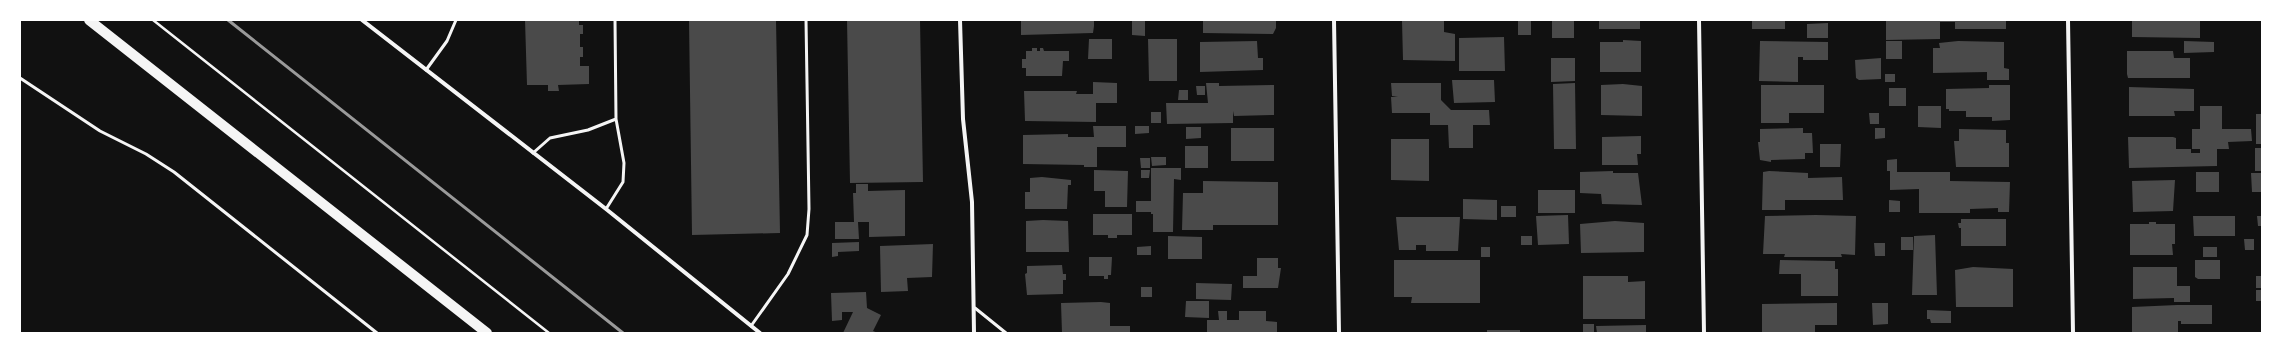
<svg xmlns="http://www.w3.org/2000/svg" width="2282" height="353" viewBox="0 0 2282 353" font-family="'Golos Text',sans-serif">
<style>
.building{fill:#4a4a4a}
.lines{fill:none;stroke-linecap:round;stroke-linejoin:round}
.path{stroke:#f5f5f5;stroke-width:2.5}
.service{stroke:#f5f5f5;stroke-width:3}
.minor{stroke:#f5f5f5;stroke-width:4}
.primary{stroke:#f5f5f5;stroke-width:10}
.rail{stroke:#9a9a9a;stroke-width:3}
</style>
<rect width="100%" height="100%" fill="#111"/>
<path class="building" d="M525 20H579V25H583V34H580V47H583V57H580V66H589V84L558 85 559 91H548V85H527Z
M689 20H776L780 233 692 235Z
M847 20H920L923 182 850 183Z
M1021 20H1094V26L1093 33 1021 35Z
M1132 20H1145V36L1132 35Z
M1203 20H1276V28L1273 34 1203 33Z
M1444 20V32L1455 34V61L1403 60 1402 21Z
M1518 20H1531V35H1518Z
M1552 20H1574V38H1552Z
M1599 20H1640V29H1599Z
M1752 20H1785V29H1752Z
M1886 20H2006V29H1955V22H1940V39L1886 40Z
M2132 20H2200V38L2132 37Z
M1828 23V38H1807V24Z
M1504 37 1505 71H1459V38Z
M1089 39H1112V59H1088Z
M1148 39H1177V81H1149Z
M1623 40 1641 41V72H1600V42H1623Z
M1257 41 1258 58H1263V70L1200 72V42Z
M1760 41 1828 42V60H1803V57H1798V82L1759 81Z
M1886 41H1902V59H1886Z
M1958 41 2004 42V68L2009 69V80H1987V72L1933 73V48H1940L1939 43Z
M2184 41 2214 42V52L2184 53Z
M1032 48H1037V51H1040V48H1043L1044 51H1069V61H1063L1062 76H1026V68H1022V59H1026V51H1032Z
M2127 51H2173L2174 58H2190V78H2128L2127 74Z
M1551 58H1575V81L1551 82Z
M1881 58V79L1859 80 1856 78 1855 60Z
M1885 74H1895V82H1885Z
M1452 80H1494L1495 102 1454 103Z
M1093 82 1117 83V103H1096V122L1025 121 1024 91H1077L1076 94H1093Z
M1206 83H1219V86L1274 85V115L1234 116 1233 111V123L1167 124 1166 103H1208Z
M1391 83H1441V100L1451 110H1489L1490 125H1473V148H1449L1448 125H1430V113H1392L1391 97H1398L1392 96Z
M1575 83 1576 149H1554L1553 84Z
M1623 84 1642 86V116L1601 115V85Z
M1761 85H1824V113H1789V123H1761Z
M1989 85H2010V120L1992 121V117H1966V111H1949V109H1946V89L1989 88Z
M1196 86H1205V95H1197Z
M2129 87 2194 89V111H2174L2175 116H2129Z
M1889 88H1906V106H1889Z
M1179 90H1188V100H1178Z
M1918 106H1941V128L1918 127Z
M2200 106H2222V129H2251L2252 141 2228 142 2229 149H2217V166L2129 168 2128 137H2173L2176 138V149H2173H2191V153H2200V149H2192V129H2200Z
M1151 112H1161V123H1151Z
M1869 113H1879V124H1870Z
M2256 114H2262V144H2256Z
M1093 126H1126V147H1097V167H1084V165L1023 164V135L1068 134V137H1094Z
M1135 126H1149V133L1135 134Z
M1186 127H1201V138L1186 139Z
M1231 128H1274V161H1231Z
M1803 128V133H1812L1813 153H1805V159L1771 160V162L1760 160 1758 142H1760V129Z
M1875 128H1885V138L1875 139Z
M1959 129 2006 130V143H2009V167H1956L1954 141H1959Z
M1641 136V154H1637L1638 165H1602V137Z
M1391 139H1429V181L1391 180Z
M1820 144H1841L1840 167H1820Z
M1185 146H1208V168H1185Z
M2255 148H2262V171H2255Z
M1151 157H1166V165L1152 166Z
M1140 158H1150V168H1141Z
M1897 159V172H1950V181L2010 182 2009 212H1998V208L1970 209V213H1919V189L1890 190V171H1887V160Z
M1151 168H1181V180L1174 179 1173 232H1153V214H1151V212H1136V201H1151Z
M1094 170 1128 171 1127 207H1105V191H1094Z
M1141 170H1150L1149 178H1141Z
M1613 171V173H1638L1642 205 1602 204 1601 194 1580 193V172Z
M1769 171 1808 173V178L1842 177 1843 200H1785V210H1762L1763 172Z
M2196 172H2219V192H2196Z
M2251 173H2262V192H2252Z
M1042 177 1071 180V185H1068L1067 209H1025V192H1030V178Z
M2175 180 2173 211 2133 212 2132 181Z
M1203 181 1278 182V225H1213V230H1182L1183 193H1203Z
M856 184H868V191L905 190V236L869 237V222H858L859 239H835V222H854L853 193H856Z
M1538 190H1575V213H1538Z
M1463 199 1497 200V220L1463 219Z
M1889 200 1900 201V212H1889Z
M1501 206H1516V217H1501Z
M1093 214H1132V235H1117V238H1108V235H1093Z
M1568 215 1569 244 1538 245 1536 216Z
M1816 215 1856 216 1855 255 1841 254 1842 257H1784L1785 254H1763L1765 216Z
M2193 216H2235V236H2194Z
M2257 216H2262V226H2258Z
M1396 217H1460L1458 251H1426V245H1416V250H1399Z
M1961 219H2006V246H1961V228H1959L1958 223H1961Z
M1043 220 1068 221 1069 252H1026V221Z
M1615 221 1644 223V252L1581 253 1580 224Z
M2149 222H2156V224H2175V244H2172L2173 255H2130V224H2149Z
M1935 235 1937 295H1912L1914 236Z
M1168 236 1202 237V259H1168Z
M1521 236H1532V245H1521Z
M1901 237H1913V250H1901Z
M2244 239H2254V250H2245Z
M859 242V251L838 252V256L832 257V243Z
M1874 243H1885V256H1875Z
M933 244 932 277 907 278 908 291 881 292 880 246Z
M1151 246V255H1137V247Z
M1481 247H1490V257H1481Z
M2203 247H2217V257H2203Z
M1089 257H1112L1111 275H1108V279H1104V276H1089Z
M1257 258H1278V268H1281L1278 288H1243V276H1257Z
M1394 260H1480V303H1411L1412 297H1394Z
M1780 260 1835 261V269H1838V296H1801V274H1779Z
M2195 260H2220V279H2198L2195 277Z
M1062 265 1063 274H1066V280H1063V294L1027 295 1025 274 1027 273V266Z
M1973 267 2013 269V307H1956L1955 270Z
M2133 267H2177V286H2190V302H2174V298L2133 299Z
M1583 276H1628V282L1645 281V319H1583Z
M2256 276H2262V288H2256Z
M1196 283 1232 284 1231 300 1196 299Z
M1141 287H1152V297H1141Z
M2256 290H2262V301H2256Z
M866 292 867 308 881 315 873 331 878 333H843L853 312H842V320L832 321 831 293Z
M1186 301H1209V318L1185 317Z
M1101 302 1110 303V326H1130V333H1062L1061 303Z
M1837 303V325H1815V333H1762V304Z
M1872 303H1888V324L1873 325Z
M2177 305H2212V324H2181V321H2178V333H2132V307Z
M1927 310 1951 311V323H1931L1930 319H1927Z
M1218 311H1227V320H1239V311H1266V321L1277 322V333H1207V320H1219Z
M1583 324H1594V332H1583Z
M1646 325V333H1597L1596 326Z
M1487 330H1520V333H1487Z"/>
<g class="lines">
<path class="path" d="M153 20 549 333"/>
<path class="service" d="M426 70 447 41 456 20
M20 78 100 131 146 154 174 172 377 333
M533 153 550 138 588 130 616 119
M606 209 623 182 624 163 616 119 615 20
M975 308 1006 333
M751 326 788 274 807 235 809 209 806 20"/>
<path class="minor" d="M362 20 606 209 760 333
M960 20 963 119 972 202 974 333
M1334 20 1339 333
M1699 20 1704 333
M2068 20 2073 333"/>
<path class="primary" d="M89 20 487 333"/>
<path class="rail" d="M228 20 623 333"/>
</g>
<rect width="2282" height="353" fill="none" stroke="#ffffff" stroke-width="42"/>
</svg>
